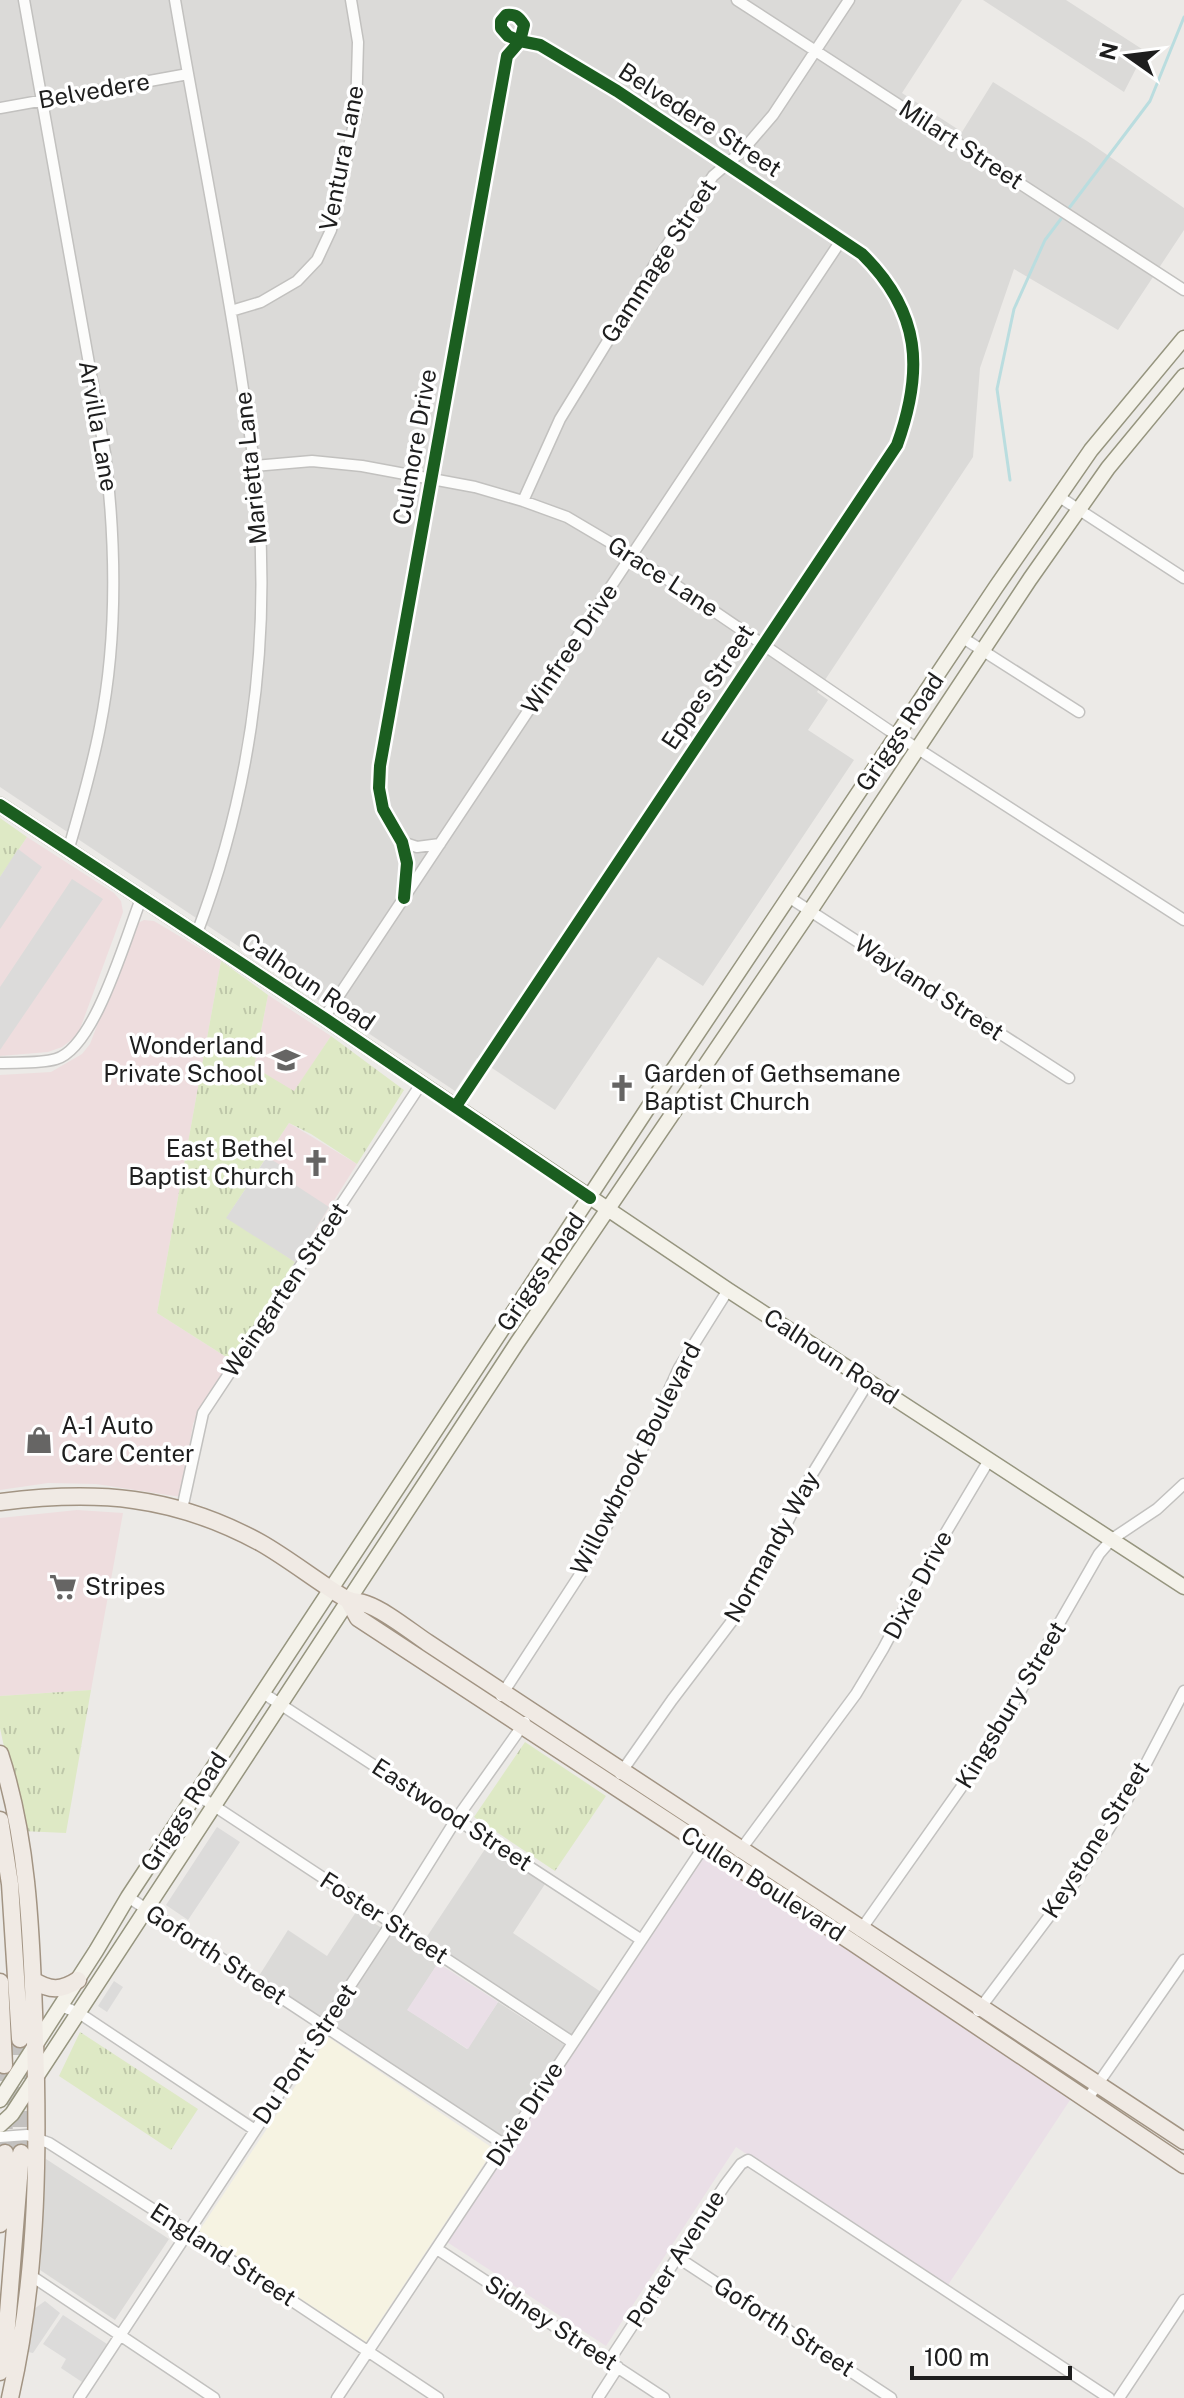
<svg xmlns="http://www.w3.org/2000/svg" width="1184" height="2398" viewBox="0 0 1184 2398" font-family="'Public Sans',sans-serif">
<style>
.residential{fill:#dbdad8}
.commercial{fill:#eeddde}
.industrial{fill:#eadfe7}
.education{fill:#f6f3e2}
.grass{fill:url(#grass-tufts)}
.parking{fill:#dcdbda}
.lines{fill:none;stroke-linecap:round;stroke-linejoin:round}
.stream{stroke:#badddf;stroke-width:3}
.primary-tunnel{stroke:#c3c1bf;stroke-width:16;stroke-dasharray:16 8;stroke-linecap:butt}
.street-casing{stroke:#c2c1bf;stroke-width:13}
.secondary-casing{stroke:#96957f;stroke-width:17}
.primary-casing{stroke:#a29483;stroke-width:19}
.street{stroke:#fcfcfb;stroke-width:10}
.secondary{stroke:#f4f2ea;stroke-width:14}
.primary{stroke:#f0eae4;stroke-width:16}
.cycleway-casing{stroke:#fff;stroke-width:17}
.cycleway{stroke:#1b5e20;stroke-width:12}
.labels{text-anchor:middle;stroke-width:7;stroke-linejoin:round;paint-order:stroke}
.street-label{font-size:24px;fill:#1e1e1e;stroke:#fff}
.poi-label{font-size:24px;fill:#1e1e1e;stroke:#fff;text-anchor:start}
</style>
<defs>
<pattern id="grass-tufts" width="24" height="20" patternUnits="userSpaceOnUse" patternTransform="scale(2)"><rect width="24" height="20" fill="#dee9c5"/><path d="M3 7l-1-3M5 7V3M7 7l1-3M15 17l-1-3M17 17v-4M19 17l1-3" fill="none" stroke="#bec7a9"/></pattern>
</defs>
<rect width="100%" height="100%" fill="#eceae7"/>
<path class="residential" d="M0 0H962L902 93 962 132 993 82 1087 141 1184 208V230L1118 330 1014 269 980 368 973 457 817 692 828 700 808 730 854 760 703 986 658 957 555 1110 477 1058 455 1091 0 787Z
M983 0H1066L1145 51 1124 92Z
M487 1846 545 1884 513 1933 601 1992 571 2038 424 1941Z
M356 1912 438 1963 408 2010 467 2049 498 2002 566 2046 502 2140 257 1979 288 1930 327 1956Z
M46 2159 169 2239 115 2320 40 2270Z"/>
<path class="commercial" d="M27 837 114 893 121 901 123 912 80 1029 74 1038 62 1047 48 1052 0 1056V877Z
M144 920 154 921 221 961 157 1313 231 1360 198 1412 193 1424 181 1497 96 1484 48 1483 0 1490V1075L51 1072 82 1054 90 1044 136 924Z
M268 995 331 1036 294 1092 254 1067Z
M289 1123 357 1164 295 1262 227 1218Z
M77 1510 123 1513 91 1690 0 1696V1518Z"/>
<path class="industrial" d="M704 1854 1072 2097 946 2288 736 2147 606 2346 447 2242Z
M438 1963 498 2002 468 2049 407 2010Z"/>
<path class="education" d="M328 2037 494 2149 366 2342 199 2231Z"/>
<path class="grass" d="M0 818 27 837 0 877Z
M221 961 268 995 254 1067 294 1091 331 1036 404 1090 357 1164 311 1134 289 1123 227 1217 295 1262 231 1360 157 1313Z
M91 1690 66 1833 22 1831 0 1728V1696Z
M525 1742 606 1796 555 1871 474 1817Z
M80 2032 198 2109 171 2150 59 2076Z"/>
<path class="parking" d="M18 849 42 867 0 929V877Z
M72 879 103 899 0 1050V987Z
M267 1157 287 1169 283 1177 329 1207 295 1262 226 1218Z
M217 1827 240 1842 188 1920 166 1905Z
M114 1981 123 1987 107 2012 98 2006Z
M45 2301 60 2313 33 2353 28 2352 34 2309Z
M63 2315 107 2344 82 2382 61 2368 66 2359 43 2344Z"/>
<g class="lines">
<path class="stream" d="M1010 480 997 389 1014 309 1045 240 1150 101 1184 17"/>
<path class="primary-tunnel" d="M20 2039 21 2153
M4 2065 5 2153"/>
<g class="street-casing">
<path id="street" d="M24 0 105 453C116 544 118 637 100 727 92 769 80 810 68 851
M175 0C196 123 221 246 240 369 247 417 256 464 259 513 269 656 248 799 197 933
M737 0 1184 290
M0 108 188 74
M231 311 261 302 297 281 317 260 331 230 356 114 358 42 351 0
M254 466 312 461 362 466 475 487 523 501 567 517 633 556 887 729 1184 920
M1058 496 1184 578
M523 501 560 419 663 251 713 176 742 151 773 115 849 0
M963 638 1079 712
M402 842 417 847 440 844
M404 898 407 863 402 842 383 809 379 788 380 766 507 56 520 41 524 25C519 17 516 14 506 15L501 21V28L508 36 520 41 540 45 617 91 862 254C921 312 924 370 897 445L456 1106
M790 898 1069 1078
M324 1018 842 239
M0 1063C17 1062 39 1064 56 1059 95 1048 126 936 141 899
M182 1509 203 1413 421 1084
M263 1693 640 1939
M501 1696 581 1573 610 1520 679 1368 728 1290
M620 1774 672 1700 732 1621 757 1583 808 1481 869 1381
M196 1794 572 2042
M739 1852 856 1694 883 1649 939 1544 989 1460
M128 1897 505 2145
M860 1931 982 1758 1099 1554 1112 1539 1157 1509 1184 1484
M61 2006 79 2013 255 2130
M978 2011 1078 1878 1128 1798 1184 1691
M1086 2101 1184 1960
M0 2137 27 2135 49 2143 187 2231 438 2398
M437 2249 664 2398
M677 2257 891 2398
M30 2275 214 2398
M609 2361 725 2185 741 2164 748 2160 1109 2398
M79 2398 392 1922 457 1818 525 1722
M337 2398 708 1840
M598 2398 618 2367
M1119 2398 1184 2300"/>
</g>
<g class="secondary-casing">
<path id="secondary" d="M0 805 324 1018 728 1290 1184 1587
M0 2100 96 1951 128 1897 665 1082 996 587 1091 450 1184 338
M0 2125 12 2114 517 1343 810 911 1030 579 1108 468 1184 376"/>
</g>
<g class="primary-casing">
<path id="primary" d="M0 1502C97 1490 173 1495 261 1543 289 1559 315 1580 343 1597 350 1602 358 1601 366 1604 386 1611 410 1631 428 1643L1184 2141
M348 1600 358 1618 852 1942 1184 2165
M0 1754C27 1836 31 1926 34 2012 39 2141 39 2272 10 2398
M0 1820 10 1884 20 2039
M33 1980C50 1991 61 1991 78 1980
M0 1982 4 2065
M0 2224 5 2153
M0 2372 6 2338 21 2153"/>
</g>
<use href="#street" class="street"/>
<use href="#secondary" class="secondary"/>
<use href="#primary" class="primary"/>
<g class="cycleway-casing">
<path id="cycleway" d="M0 805 324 1018 590 1198
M404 898 407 863 402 842 383 809 379 788 380 766 507 56 520 41 524 25C519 17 516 14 506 15L501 21V28L508 36 520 41 540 45 617 91 862 254C921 312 924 370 897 445L456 1106"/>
</g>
<use href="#cycleway" class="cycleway"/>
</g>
<defs>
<g id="school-bare" transform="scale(2.16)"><path d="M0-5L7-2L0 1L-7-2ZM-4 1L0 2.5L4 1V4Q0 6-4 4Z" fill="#666564" stroke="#fff" stroke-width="2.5" paint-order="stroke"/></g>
<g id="church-bare" transform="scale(2.16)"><path d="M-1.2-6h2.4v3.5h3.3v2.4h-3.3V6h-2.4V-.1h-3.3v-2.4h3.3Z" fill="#666564" stroke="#fff" stroke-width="2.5" paint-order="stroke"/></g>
<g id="shop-bare" transform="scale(2.16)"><path d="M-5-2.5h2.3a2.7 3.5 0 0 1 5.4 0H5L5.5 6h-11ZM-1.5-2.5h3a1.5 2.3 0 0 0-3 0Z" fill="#666564" stroke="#fff" stroke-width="2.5" paint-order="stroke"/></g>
<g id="supermarket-bare" transform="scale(2.16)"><path d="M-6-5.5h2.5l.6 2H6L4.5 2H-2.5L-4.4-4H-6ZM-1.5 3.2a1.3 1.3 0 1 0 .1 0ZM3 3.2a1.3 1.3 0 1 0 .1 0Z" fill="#666564" stroke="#fff" stroke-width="2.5" paint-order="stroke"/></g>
</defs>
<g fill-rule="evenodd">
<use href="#school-bare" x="286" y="1060"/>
<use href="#church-bare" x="622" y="1088"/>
<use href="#church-bare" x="316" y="1163"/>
<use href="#shop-bare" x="39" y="1440"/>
<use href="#supermarket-bare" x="63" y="1587"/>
</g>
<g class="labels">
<g class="street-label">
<text transform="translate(94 91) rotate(-10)" y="8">Belvedere</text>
<text transform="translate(700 120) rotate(33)" y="8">Belvedere Street</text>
<text transform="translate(961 145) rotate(33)" y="8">Milart Street</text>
<text transform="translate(342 158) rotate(-79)" y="8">Ventura Lane</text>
<text transform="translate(659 261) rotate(-57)" y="8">Gammage Street</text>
<text transform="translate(98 426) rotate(80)" y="8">Arvilla Lane</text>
<text transform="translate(415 447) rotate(-80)" y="8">Culmore Drive</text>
<text transform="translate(251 468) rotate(-96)" y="8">Marietta Lane</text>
<text transform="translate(663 577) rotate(33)" y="8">Grace Lane</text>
<text transform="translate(570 649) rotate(-56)" y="8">Winfree Drive</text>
<text transform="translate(708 687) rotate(-56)" y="8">Eppes Street</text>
<text transform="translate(900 732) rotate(-56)" y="8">Griggs Road</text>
<text transform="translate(308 982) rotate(34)" y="8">Calhoun Road</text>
<text transform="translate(929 988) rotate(33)" y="8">Wayland Street</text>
<text transform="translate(541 1272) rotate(-56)" y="8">Griggs Road</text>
<text transform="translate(285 1290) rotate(-56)" y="8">Weingarten Street</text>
<text transform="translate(831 1357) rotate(33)" y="8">Calhoun Road</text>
<text transform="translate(636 1459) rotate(-63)" y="8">Willowbrook Boulevard</text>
<text transform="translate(772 1547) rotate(-61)" y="8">Normandy Way</text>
<text transform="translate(918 1585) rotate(-62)" y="8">Dixie Drive</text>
<text transform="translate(1011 1705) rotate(-59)" y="8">Kingsbury Street</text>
<text transform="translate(184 1812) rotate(-57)" y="8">Griggs Road</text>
<text transform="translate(452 1815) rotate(33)" y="8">Eastwood Street</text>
<text transform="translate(1096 1840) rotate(-58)" y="8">Keystone Street</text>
<text transform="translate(763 1884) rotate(33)" y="8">Cullen Boulevard</text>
<text transform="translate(384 1918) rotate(33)" y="8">Foster Street</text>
<text transform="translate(216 1955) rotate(33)" y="8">Goforth Street</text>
<text transform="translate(305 2054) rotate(-56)" y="8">Du Pont Street</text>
<text transform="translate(525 2114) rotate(-57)" y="8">Dixie Drive</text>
<text transform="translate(223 2255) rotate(33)" y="8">England Street</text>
<text transform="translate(676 2259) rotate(-57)" y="8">Porter Avenue</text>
<text transform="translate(551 2323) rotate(33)" y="8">Sidney Street</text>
<text transform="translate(784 2327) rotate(33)" y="8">Goforth Street</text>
</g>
<g class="poi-label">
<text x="264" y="1054" text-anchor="end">Wonderland<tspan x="264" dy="28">Private School</tspan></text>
<text x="644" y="1082">Garden of Gethsemane<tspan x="644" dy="28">Baptist Church</tspan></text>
<text x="294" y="1157" text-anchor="end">East Bethel<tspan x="294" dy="28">Baptist Church</tspan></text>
<text x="61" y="1434">A-1 Auto<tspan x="61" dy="28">Care Center</tspan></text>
<text x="85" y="1595">Stripes</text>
</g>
</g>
<g transform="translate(1128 56) rotate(284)" stroke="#ffffff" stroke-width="6" paint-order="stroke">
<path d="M0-6L14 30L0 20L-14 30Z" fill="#1e1e1e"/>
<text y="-12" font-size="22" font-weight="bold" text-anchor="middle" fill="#1e1e1e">N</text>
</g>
<path d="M912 2366v12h158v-12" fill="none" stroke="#1e1e1e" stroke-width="4"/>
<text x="924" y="2366" font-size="24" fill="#1e1e1e" stroke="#ffffff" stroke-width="6" paint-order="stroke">100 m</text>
</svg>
